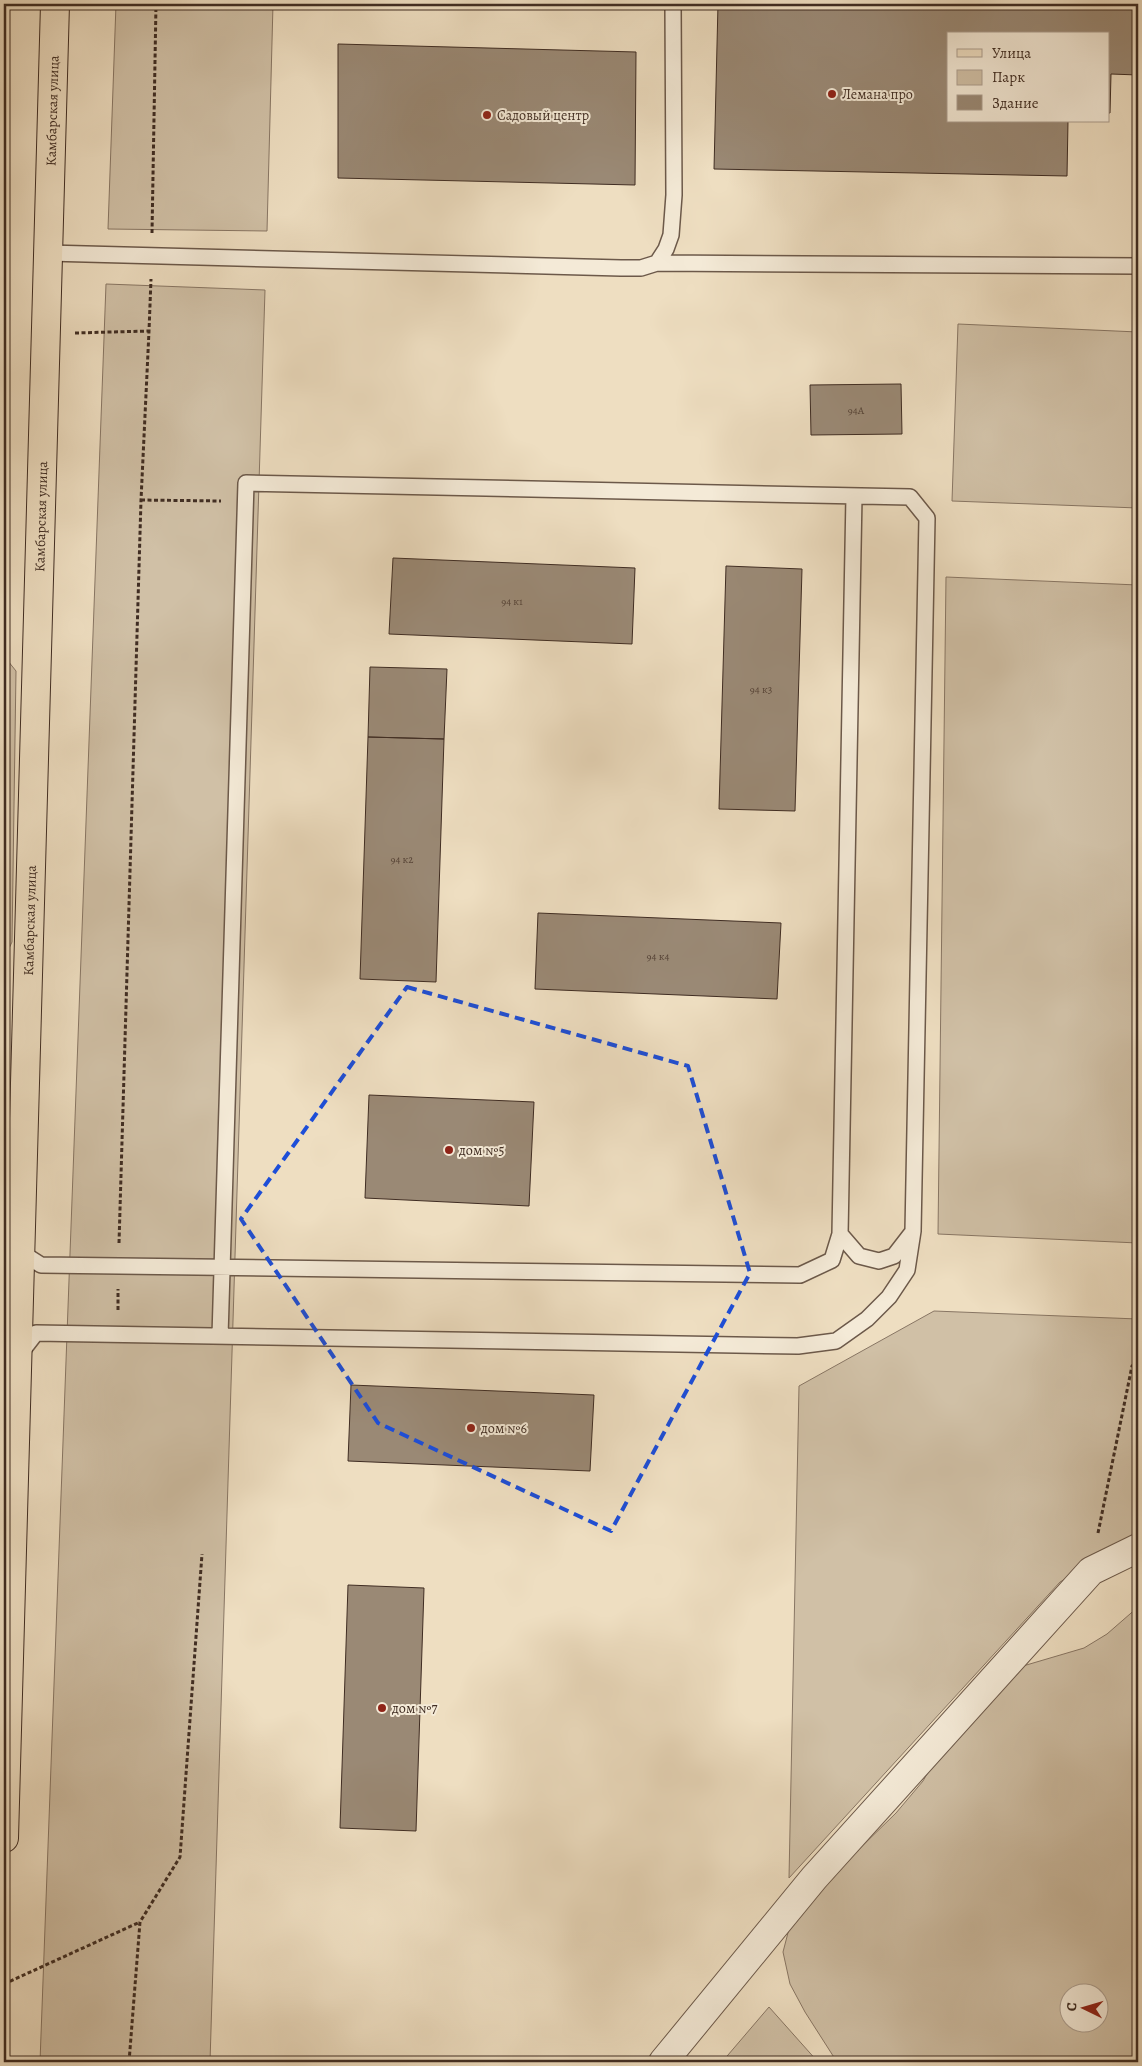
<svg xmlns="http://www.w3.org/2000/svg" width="1142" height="2066" viewBox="0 0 1142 2066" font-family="Alegreya,serif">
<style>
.green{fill:#d0c0a6;stroke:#887664;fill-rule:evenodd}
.building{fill:#9a8975;stroke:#402d23}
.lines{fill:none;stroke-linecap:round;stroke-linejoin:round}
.lane-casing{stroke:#6c594a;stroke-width:18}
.street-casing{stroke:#6c594a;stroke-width:30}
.primary-casing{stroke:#402d23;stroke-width:30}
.path{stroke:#402d23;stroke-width:3;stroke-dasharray:4 2.5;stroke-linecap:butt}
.lane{stroke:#f4ead7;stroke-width:15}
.street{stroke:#f4ead7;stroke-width:28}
.primary{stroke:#eedec1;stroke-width:28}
.marked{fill:none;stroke:#1d4ed8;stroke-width:4;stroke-dasharray:10 6;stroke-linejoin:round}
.poi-dot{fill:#8f2418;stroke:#f4ead7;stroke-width:2}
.labels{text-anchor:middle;stroke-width:4;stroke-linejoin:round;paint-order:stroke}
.number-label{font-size:11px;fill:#564438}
.poi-label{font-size:14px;fill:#402d23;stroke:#f4ead7;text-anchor:start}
.street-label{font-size:14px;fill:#402d23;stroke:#f4ead7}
</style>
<rect width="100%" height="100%" fill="#eedec1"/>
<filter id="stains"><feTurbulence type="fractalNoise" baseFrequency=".004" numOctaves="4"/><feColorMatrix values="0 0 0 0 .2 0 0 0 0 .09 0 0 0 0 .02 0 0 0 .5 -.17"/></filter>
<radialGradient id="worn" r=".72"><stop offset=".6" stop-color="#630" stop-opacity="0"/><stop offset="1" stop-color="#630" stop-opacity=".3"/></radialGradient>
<path class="green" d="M116 4H273L267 231 108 229Z
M106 284 265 290 210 2062H40Z
M958 324 1138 332V508L952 501Z
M946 577 1138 585V1243L938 1234Z
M4 656 16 671 12 942 4 959Z
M934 1311 1138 1319V1537L1060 1582 789 1878 799 1386Z
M1138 1607V2062H837L805 2012 790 1984 783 1952 790 1925 813 1894 896 1813 923 1781 940 1751 1023 1666 1084 1648 1107 1634ZM1070 1994H1100V2024H1070Z
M769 2007 818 2062H722Z"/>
<path class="building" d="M718 4H1138V75L1111 74 1110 113H1108V34H948V121H1068L1067 176 714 169Z
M338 44 636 52 635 185 338 178Z
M901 384 902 434 811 435 810 385Z
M393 558 635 568 632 644 389 634Z
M726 566 802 569 795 811 719 809Z
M370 667 447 669 444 739 368 737Z
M368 737 444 739 436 982 360 979Z
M538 913 781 923 777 999 535 989Z
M369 1095 534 1102 529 1206 365 1198Z
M351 1385 594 1395 590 1471 348 1461Z
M348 1585 424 1588 416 1831 340 1828Z"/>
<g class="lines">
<g class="lane-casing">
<path id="lane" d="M48 253 621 268H641L657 263 666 249 671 235 674 195 673 4
M657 263 1138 266
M840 1234 859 1256 879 1261 894 1256 911 1234
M19 1251 41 1265 800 1275 832 1260 840 1234 854 496
M19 1355 36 1333 798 1346 836 1341 867 1319 889 1297 907 1270 913 1231 927 518 910 497 246 483 220 1336"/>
</g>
<g class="street-casing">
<path id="street" d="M663 2062 814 1878 1091 1571 1138 1548"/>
</g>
<g class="primary-casing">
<g id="primary">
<path id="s1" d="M4 1838 55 4"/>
</g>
</g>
<path class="path" d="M152 233 156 4
M75 333 149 331 151 279
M141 500 221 501
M119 1243 141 500 149 331
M118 1310V1289
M1098 1533 1132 1366 1138 1361
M4 1984 140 1922
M129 2062 140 1922 180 1857 202 1554"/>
<use href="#lane" class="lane"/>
<use href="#street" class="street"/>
<use href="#primary" class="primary"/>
</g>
<path class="marked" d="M407 987 688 1066 750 1273 611 1531 378 1423 241 1219Z"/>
<g class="poi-dot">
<circle cx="832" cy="94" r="5"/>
<circle cx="487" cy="115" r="5"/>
<circle cx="449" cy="1150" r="5"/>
<circle cx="471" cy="1428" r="5"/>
<circle cx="382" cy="1708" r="5"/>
</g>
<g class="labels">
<g class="number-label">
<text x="856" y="414">94А</text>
<text x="512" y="605">94 к1</text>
<text x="761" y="693">94 к3</text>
<text x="402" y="863">94 к2</text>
<text x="658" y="960">94 к4</text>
</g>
<g class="poi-label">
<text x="842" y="99">Лемана про</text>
<text x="497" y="120">Садовый центр</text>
<text x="459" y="1155">дом №5</text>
<text x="481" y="1433">дом №6</text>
<text x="392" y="1713">дом №7</text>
</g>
<g class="street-label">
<text dy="5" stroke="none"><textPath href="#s1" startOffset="1728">Камбарская улица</textPath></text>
<text dy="5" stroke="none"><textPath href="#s1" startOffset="1322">Камбарская улица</textPath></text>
<text dy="5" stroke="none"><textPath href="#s1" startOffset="918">Камбарская улица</textPath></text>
</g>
</g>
<rect width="1142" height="2066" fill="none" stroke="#eedec1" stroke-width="20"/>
<rect x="5" y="5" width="1132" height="2056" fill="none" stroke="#402d23" stroke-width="2.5"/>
<rect x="10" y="10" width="1122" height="2046" fill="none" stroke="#402d23"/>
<rect x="947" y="32" width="162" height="90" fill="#f4ead7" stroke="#ac9e8f"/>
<rect x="957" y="49" width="25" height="8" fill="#eedec1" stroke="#ac9e8f"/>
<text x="992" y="58" font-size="15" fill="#402d23">Улица</text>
<rect x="957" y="70" width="25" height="15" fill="#d0c0a6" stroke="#ac9e8f"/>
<text x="992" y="82" font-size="15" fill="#402d23">Парк</text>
<rect x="957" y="95" width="25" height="15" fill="#9a8975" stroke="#ac9e8f"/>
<text x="992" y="108" font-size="15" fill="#402d23">Здание</text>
<g transform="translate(1084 2008) rotate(275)"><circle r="24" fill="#f4ead7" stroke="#ac9e8f"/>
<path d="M0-4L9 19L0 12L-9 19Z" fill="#8f2418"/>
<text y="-8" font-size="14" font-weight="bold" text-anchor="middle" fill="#402d23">С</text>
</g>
<rect width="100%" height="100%" filter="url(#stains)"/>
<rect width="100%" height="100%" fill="url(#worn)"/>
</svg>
